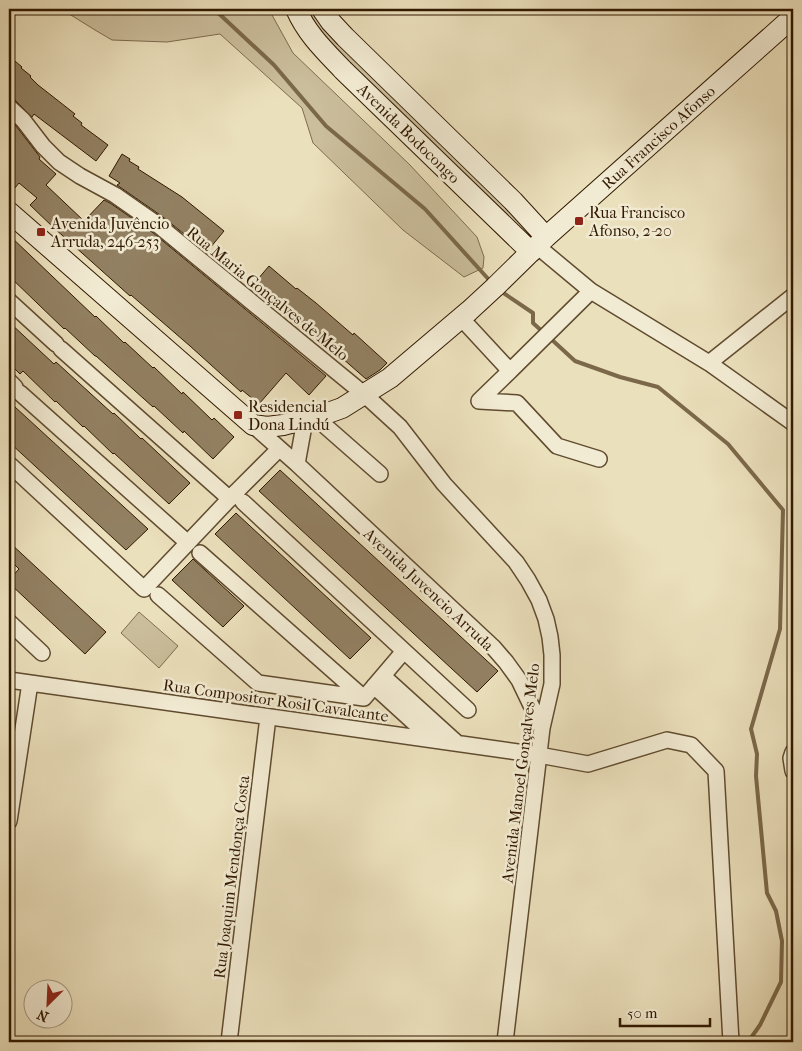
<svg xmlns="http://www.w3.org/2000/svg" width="802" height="1051" viewBox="0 0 802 1051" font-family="'IM FELL French Canon',serif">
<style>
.green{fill:#cbbe9c;stroke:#7e6c4e}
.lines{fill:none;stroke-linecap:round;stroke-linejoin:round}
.stream{stroke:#7b684a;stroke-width:4}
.building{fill:#928062;stroke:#311900}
.street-casing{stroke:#604b2f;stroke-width:18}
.secondary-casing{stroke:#311900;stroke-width:22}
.street{stroke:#f2ebd3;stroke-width:15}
.secondary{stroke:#f2ebd3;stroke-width:20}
.poi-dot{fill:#8f2418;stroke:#f2ebd3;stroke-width:2}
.labels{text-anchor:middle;stroke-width:5;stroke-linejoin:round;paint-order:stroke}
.street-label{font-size:16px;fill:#311900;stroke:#f2ebd3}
.poi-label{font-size:16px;fill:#311900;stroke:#f2ebd3;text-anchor:start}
</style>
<rect width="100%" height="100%" fill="#ebe0bc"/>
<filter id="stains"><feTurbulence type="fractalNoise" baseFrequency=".004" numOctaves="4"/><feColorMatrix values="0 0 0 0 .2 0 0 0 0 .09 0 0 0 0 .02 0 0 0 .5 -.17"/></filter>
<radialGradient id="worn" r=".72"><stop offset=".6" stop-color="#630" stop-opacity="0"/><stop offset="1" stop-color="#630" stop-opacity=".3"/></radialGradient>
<path class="green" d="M64 9H270L272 15 293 53 410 165 477 237 484 257 483 268 464 277 403 230 313 143 302 108 220 34 167 42 112 40 95 30 66 12Z
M302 9H315L539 235 530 243 320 40Z
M139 612 178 646 159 668 121 633Z"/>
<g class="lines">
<path class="stream" d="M214 9 274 65 326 126 425 209 491 282
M499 290 533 313V323L544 333
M550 338 575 361 620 377 658 387 728 444 783 510 780 629 751 729 757 754 756 776 767 893 776 911 782 941 781 982 760 1025 748 1042"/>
</g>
<path class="building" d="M9 56 22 67 21 68 31 76 30 77 38 85 47 92 75 114 73 116 82 123 81 125 108 145 96 161 34 114 32 117 15 100 9 98Z
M9 120 16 126 40 157 39 159 56 174 46 185 84 221 104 200 110 203 152 232 326 376 309 395 286 373 259 404 242 390 241 392 190 346 131 295 130 296 54 228 30 205 37 198 19 183 14 189 9 185Z
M122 154 130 159 129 161 139 167 138 169 182 197 224 231 210 248 209 247 205 251 163 217 117 185 120 183 109 176Z
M9 235 95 317 96 316 124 343 125 342 153 368 154 367 182 394 183 392 212 420 214 418 234 437 213 459 184 431 183 433 154 406 153 407 96 356H95L65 328 64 329 9 276Z
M269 266 296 289 297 288 316 303 353 335 354 333 387 363 380 370 366 379 334 351 333 352 288 314 278 306 277 307 252 286Z
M9 322 54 364 56 362 113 414 114 413 141 439 142 438 190 483 169 504 114 453 113 454 84 426 83 427 56 401 55 402 23 371 20 374 9 363Z
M15 407 148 529 126 550 9 442V413Z
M280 470 498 671 477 692 259 491Z
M236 513 371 638 350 659 215 534Z
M9 542 106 632 85 654 9 583V580L19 569 9 559Z
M193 559 244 606 223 627 172 580Z"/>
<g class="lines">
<g class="street-casing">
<path id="street" d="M9 107 23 120 43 146 59 162 80 176 115 195 158 225 365 395 400 427 444 484 516 562 528 580 539 600 546 619 550 637 552 655V684L542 728 505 1042
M537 246 591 291 709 363 793 423
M9 301 56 344
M461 318 510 371 591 291
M61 349 230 499
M709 363 793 296
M510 371 479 401 517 403 557 446 599 459
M9 381 15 387
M20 393 188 543
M315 417 380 474
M253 425 297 464 493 647 506 662 519 680 542 728
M9 464 144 589 237 491 279 449
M297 464 305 420
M243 502 468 710
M200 553 364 698
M158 595 258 683 364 698 404 651
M9 622 42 653
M383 676 457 743
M9 680 539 755 588 764 667 740 691 745 716 771 731 1042
M374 686 432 739
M793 752 791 758 793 771
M9 821 30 683
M229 1042 268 717"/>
</g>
<g class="secondary-casing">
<path id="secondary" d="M296 9C307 34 324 50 343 70L531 252
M322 9 331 22 345 37 513 201 546 237
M9 212 253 425 267 427 283 425 328 413 342 408 390 378 469 311 495 287 546 237 793 17"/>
</g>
<use href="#street" class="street"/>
<use href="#secondary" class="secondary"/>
</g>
<g class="poi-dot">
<rect x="574" y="216" width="10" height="10" rx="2.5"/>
<rect x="36" y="227" width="10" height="10" rx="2.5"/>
<rect x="233" y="410" width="10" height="10" rx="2.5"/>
</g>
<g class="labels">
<g class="street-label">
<text transform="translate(409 133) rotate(44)" y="6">Avenida Bodocongo</text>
<text transform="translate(658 137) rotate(-42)" y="6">Rua Francisco Afonso</text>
<text transform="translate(268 293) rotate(39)" y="6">Rua Maria Gonçalves de Melo</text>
<text transform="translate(429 589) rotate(43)" y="6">Avenida Juvencio Arruda</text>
<text transform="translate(276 700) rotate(8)" y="6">Rua Compositor Rosil Cavalcante</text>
<text transform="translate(520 773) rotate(-83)" y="6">Avenida Manoel Gonçalves Melo</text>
<text transform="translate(231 877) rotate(-83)" y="6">Rua Joaquim Mendonça Costa</text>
</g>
<g class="poi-label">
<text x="589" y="218">Rua Francisco<tspan x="589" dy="18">Afonso, 2-20</tspan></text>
<text x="51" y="229">Avenida Juvêncio<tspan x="51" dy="18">Arruda, 246-253</tspan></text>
<text x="248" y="412">Residencial<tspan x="248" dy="18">Dona Lindú</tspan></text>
</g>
</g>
<rect width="802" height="1051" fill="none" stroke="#ebe0bc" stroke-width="30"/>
<rect x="10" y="10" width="782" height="1031" fill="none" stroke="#311900" stroke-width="2.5"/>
<rect x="15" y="15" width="772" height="1021" fill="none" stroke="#311900"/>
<g transform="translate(48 1004) rotate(204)"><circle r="24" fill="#f2ebd3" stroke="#a5977f"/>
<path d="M0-4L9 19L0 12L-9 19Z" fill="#8f2418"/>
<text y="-8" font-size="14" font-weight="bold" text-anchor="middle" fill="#311900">N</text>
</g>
<path d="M620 1018v8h90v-8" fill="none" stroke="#311900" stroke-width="2.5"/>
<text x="627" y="1018" font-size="15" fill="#311900" stroke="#f2ebd3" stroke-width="4" paint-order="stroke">50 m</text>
<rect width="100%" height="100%" filter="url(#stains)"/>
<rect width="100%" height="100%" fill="url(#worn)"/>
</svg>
